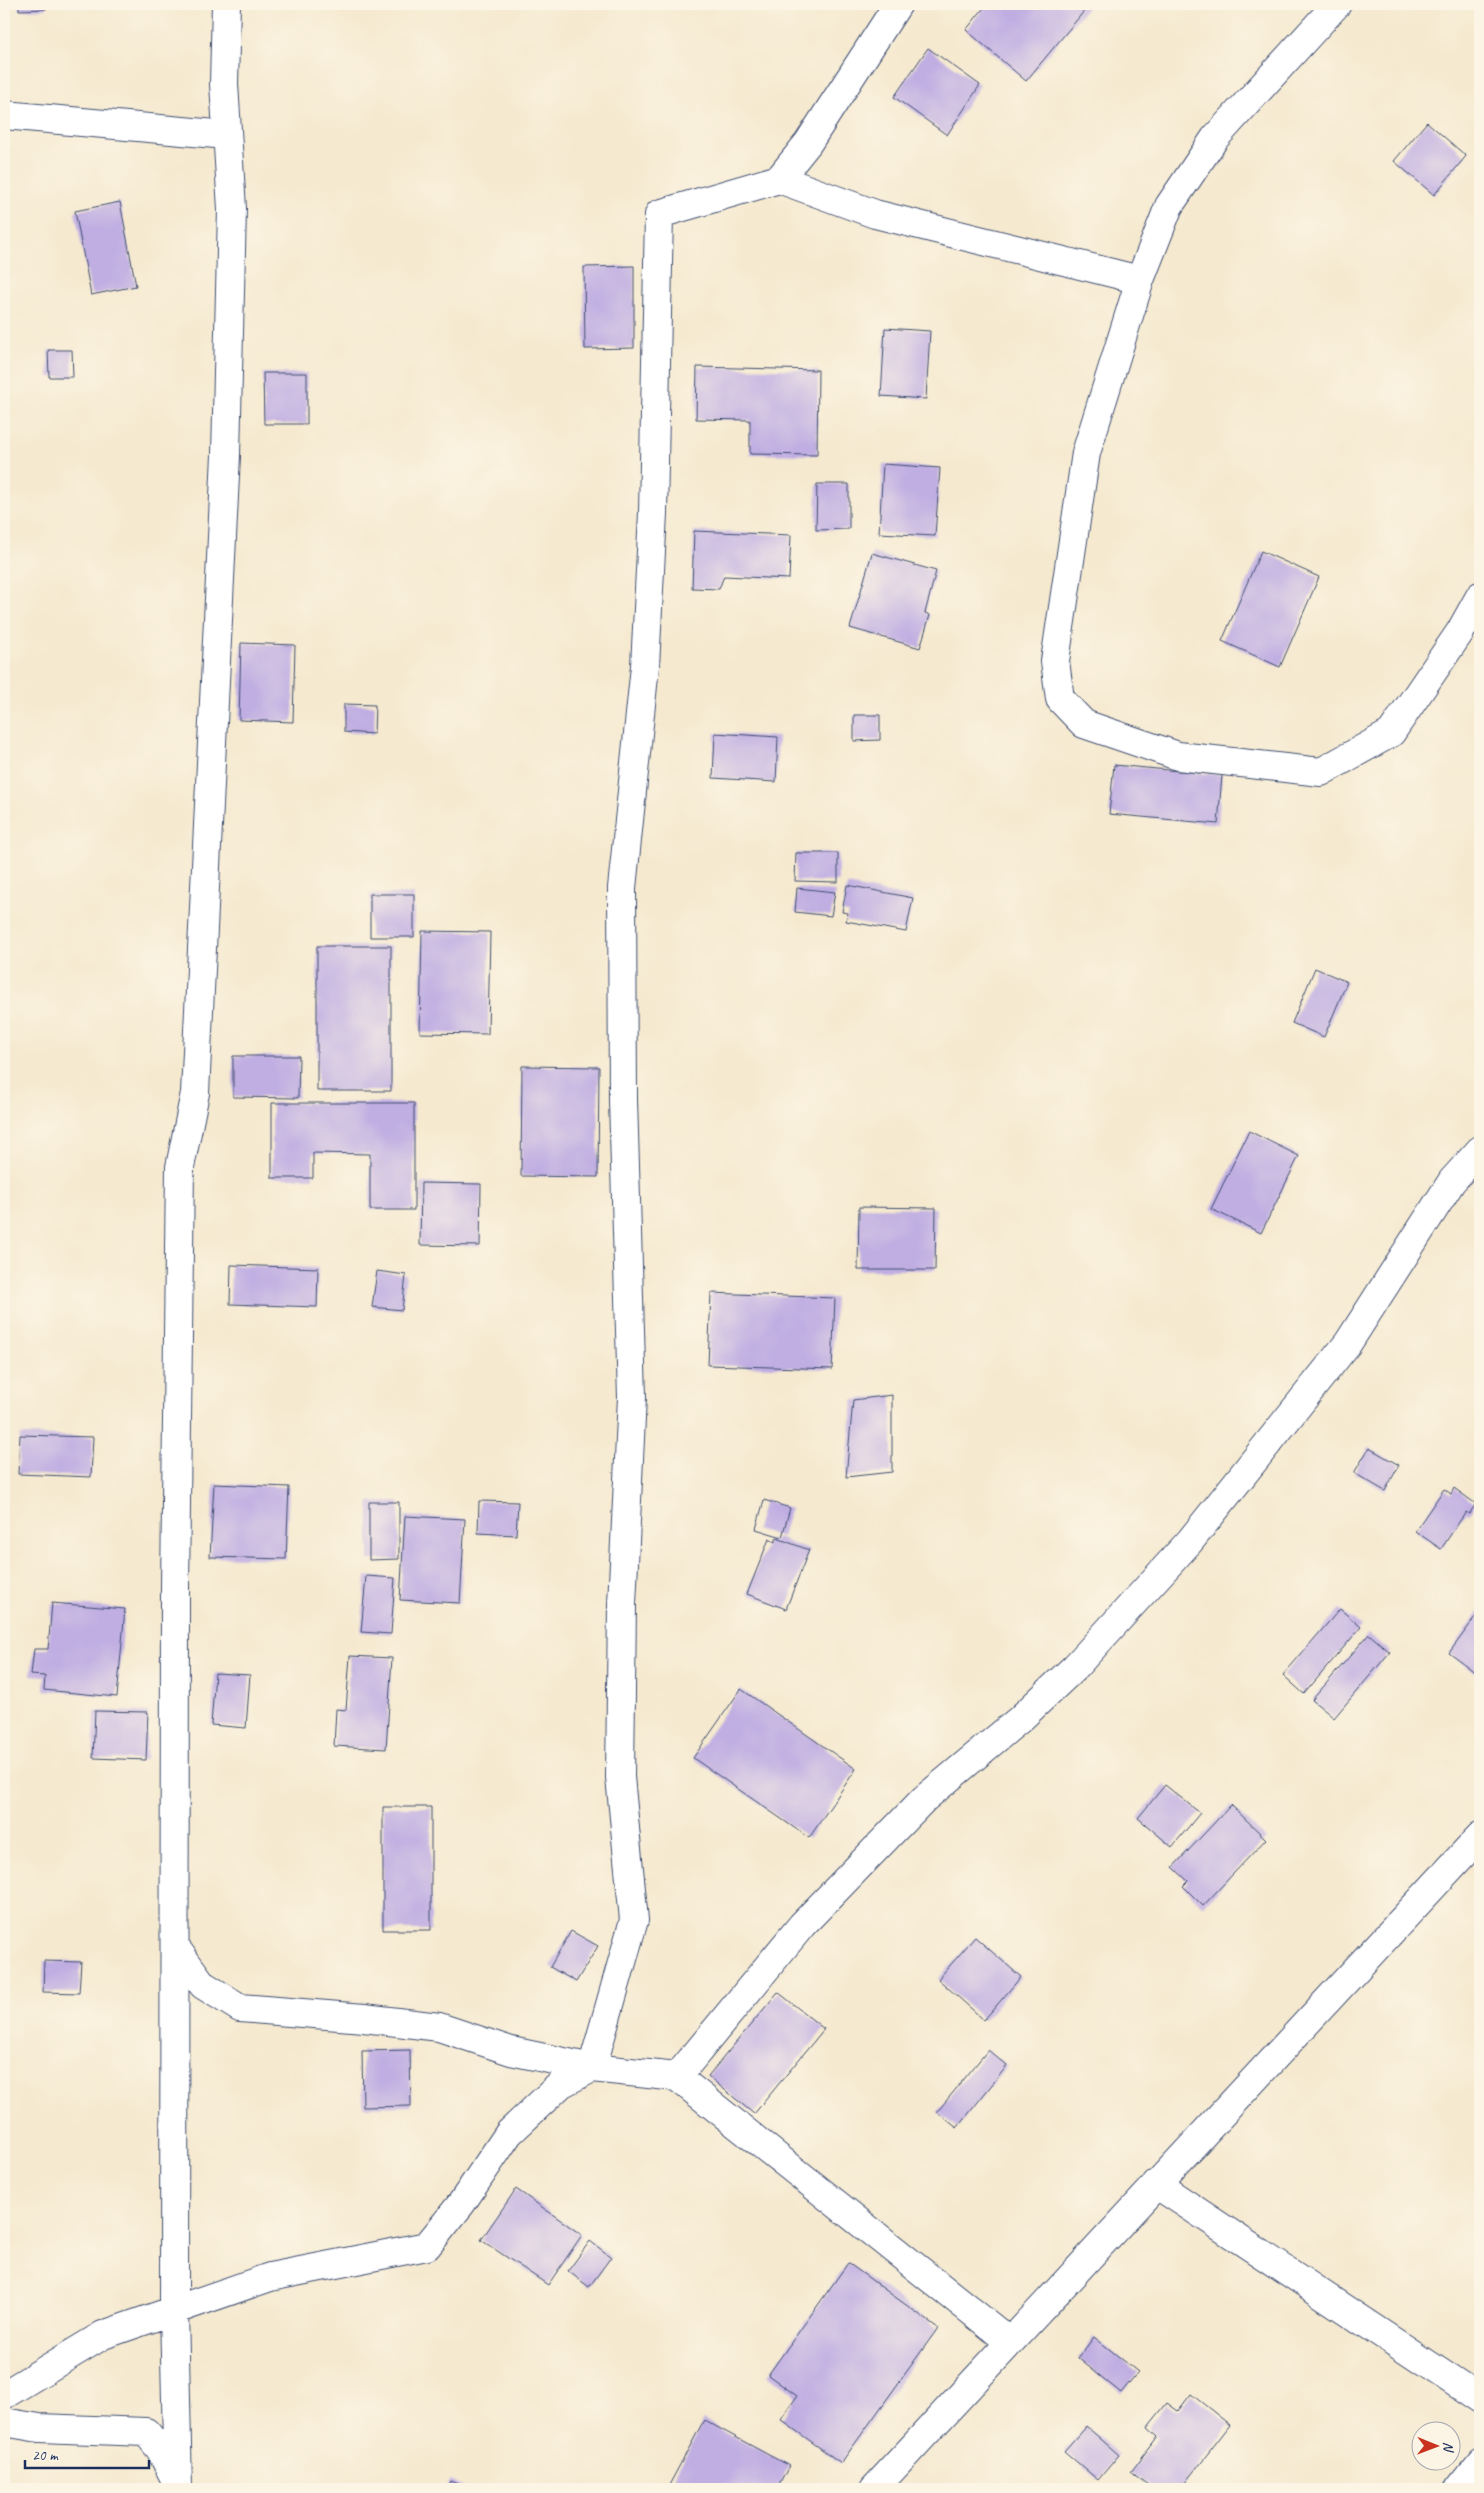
<svg xmlns="http://www.w3.org/2000/svg" width="1484" height="2493" viewBox="0 0 1484 2493" font-family="Caveat,sans-serif">
<style>
.building{fill:#c0aee2}
.lines{fill:none;stroke-linecap:round;stroke-linejoin:round}
.street-casing{stroke:#3c4b6f;stroke-width:30}
.street{stroke:#fff;stroke-width:28}
</style>
<rect width="100%" height="100%" fill="#fcf5e5"/>
<filter id="ink" filterUnits="userSpaceOnUse"><feTurbulence type="fractalNoise" baseFrequency=".02" numOctaves="2"/><feDisplacementMap in="SourceGraphic" scale="10" xChannelSelector="R" yChannelSelector="G"/><feConvolveMatrix kernelMatrix="1 2 1 2 8 2 1 2 1" color-interpolation-filters="sRGB"/></filter>
<filter id="wash" filterUnits="userSpaceOnUse"><feTurbulence type="fractalNoise" baseFrequency=".0096" numOctaves="4" result="noise"/><feDisplacementMap in="SourceGraphic" scale="20" xChannelSelector="R" yChannelSelector="G"/><feGaussianBlur stdDeviation="1.12" result="paint"/><feColorMatrix in="noise" values="0 0 0 0 0 0 0 0 0 0 0 0 0 0 0 0 0 1.4 0 .05"/><feComposite in="paint" operator="in"/></filter>
<g filter="url(#wash)">
<rect width="100%" height="100%" fill="#f5e9cf"/>
<g id="blocks">
<path class="building" d="M19 4H46V9L19 10Z
M987 4H1090L1026 81 966 30Z
M928 48 980 85 947 135 894 97Z
M1427 122 1466 156 1434 195 1394 161Z
M120 202 136 286 91 295 75 211Z
M634 266V348L585 349 584 267Z
M885 328 930 331 926 399 881 396Z
M48 350H72L73 377H49Z
M697 367 818 370 817 455 750 454V420L696 419Z
M263 373H307V424H264Z
M883 464 940 468 935 536 879 533Z
M817 484H849V529L816 530Z
M694 531 791 535 789 579 724 576 719 589 692 588Z
M1261 551 1319 577 1280 667 1222 641Z
M872 553 936 571 925 613 930 615 920 648 850 628Z
M241 643 295 645 293 722 239 720Z
M344 704 375 705 374 734 344 732Z
M854 715H880V740L854 741Z
M715 733 778 737 776 782 713 778Z
M1114 765 1222 775 1218 824 1109 814Z
M796 853H838V882L795 881Z
M847 885 913 898 906 932 846 921 848 913 842 912Z
M797 888 835 892 831 916 795 912Z
M370 894H414V937H370Z
M422 931 490 932 488 1034 420 1033Z
M317 946H391V1091H317Z
M1315 968 1347 982 1324 1037 1292 1023Z
M233 1056H299L298 1098 233 1097Z
M522 1066 599 1067 598 1177 521 1176Z
M272 1103H414V1210H370V1154L313 1153V1178H272Z
M1249 1131 1299 1156 1261 1233 1211 1209Z
M421 1183 481 1184 480 1246 420 1245Z
M859 1207 936 1208 935 1270H858Z
M231 1265 318 1268 317 1307 230 1304Z
M377 1271 406 1275 402 1310 372 1307Z
M711 1293 835 1298 832 1369 708 1365Z
M892 1395V1472L846 1477 853 1400Z
M20 1435 93 1437 91 1477 18 1474Z
M1369 1448 1399 1465 1385 1491 1354 1473Z
M214 1484 289 1487 286 1559 210 1557Z
M1454 1488 1476 1504 1469 1514 1466 1512 1441 1549 1415 1531 1444 1489 1451 1494Z
M764 1500 790 1508 782 1537 756 1529Z
M479 1501 518 1502 516 1535 478 1533Z
M369 1502H399V1559L369 1560Z
M405 1516 465 1519 460 1603 400 1600Z
M777 1538 809 1550 786 1609 747 1594 769 1539 775 1542Z
M366 1576 395 1578 391 1634 361 1632Z
M52 1603 125 1609 117 1697 44 1690 45 1676 31 1675 34 1649H48Z
M1340 1609 1361 1627 1304 1694 1283 1675Z
M1480 1611V1676L1449 1653Z
M1369 1634 1390 1652 1334 1718 1312 1700Z
M350 1656 392 1658 386 1749 334 1746 336 1709 346 1710Z
M215 1673 250 1675 246 1728 211 1725Z
M741 1689 856 1769 809 1838 693 1758Z
M95 1711 148 1712 146 1760 93 1758Z
M1165 1785 1200 1813 1172 1847 1138 1818Z
M1231 1805 1266 1839 1203 1906 1183 1886 1188 1881 1173 1867Z
M383 1807H431V1930H383Z
M571 1931 598 1946 576 1982 550 1967Z
M975 1937 1021 1977 984 2020 938 1979Z
M44 1961 81 1962 79 1993 43 1992Z
M778 1992 824 2029 754 2114 708 2076Z
M410 2050 411 2106 363 2107 362 2051Z
M988 2050 1007 2066 957 2128 937 2112Z
M516 2189 582 2235 548 2285 481 2240Z
M590 2241 611 2257 589 2287 568 2271Z
M848 2263 938 2328 841 2463 781 2420 797 2396 768 2375Z
M1094 2337 1138 2372 1121 2393 1078 2358Z
M1191 2394 1230 2425 1180 2489H1153L1131 2472 1157 2437 1147 2428 1167 2403 1178 2411Z
M704 2420 789 2466 777 2489H667Z
M1086 2426 1119 2455 1098 2480 1064 2451Z
M450 2481 470 2489H447Z"/>
</g>
</g>
<g filter="url(#ink)">
<use href="#blocks" fill-opacity="0" stroke="#3c4b6f" stroke-width="1"/>
<g class="lines">
<g class="street-casing">
<path id="street" d="M1337 4 1215 138 1169 206 1140 280 1086 453 1055 661 1060 699 1084 724 1178 756 1321 772 1391 733 1460 632 1480 596
M4 115 227 135
M779 179 875 214 1140 280
M176 1948 203 1985 240 2008 364 2018 439 2027 511 2051 592 2068 677 2077 1010 2342
M677 2077 802 1925 924 1799 1020 1719 1075 1667 1190 1541 1348 1343 1452 1181 1480 1150
M1156 2184 1480 2399
M4 2395 103 2335 270 2277 427 2246 461 2204 509 2133 561 2084 592 2068 634 1920 620 1777 622 1604 632 1397 623 1100 622 888 645 666 653 513 659 214 779 179 808 143 898 4
M4 2422 39 2428 146 2432 160 2449 175 2479
M178 2489 174 2311 175 1588 180 1167 195 1093 226 455 232 209 224 84 226 4
M874 2489 1480 1836
M1459 2489 1480 2463"/>
</g>
<use href="#street" class="street"/>
</g>
</g>
<rect width="1484" height="2493" fill="none" stroke="#fcf5e5" stroke-width="20"/>
<g transform="translate(1436 2446) rotate(91)"><circle r="24" fill="#fcf5e5" stroke="#a2a6af"/>
<path d="M0-4L9 19L0 12L-9 19Z" fill="#c8321e"/>
<text y="-8" font-size="14" font-weight="bold" text-anchor="middle" fill="#1b2f5e">N</text>
</g>
<path d="M25 2460v8h124v-8" fill="none" stroke="#1b2f5e" stroke-width="2.5"/>
<text x="32" y="2460" font-size="15" fill="#1b2f5e" stroke="#fcf5e5" stroke-width="4" paint-order="stroke">20 m</text>
</svg>
